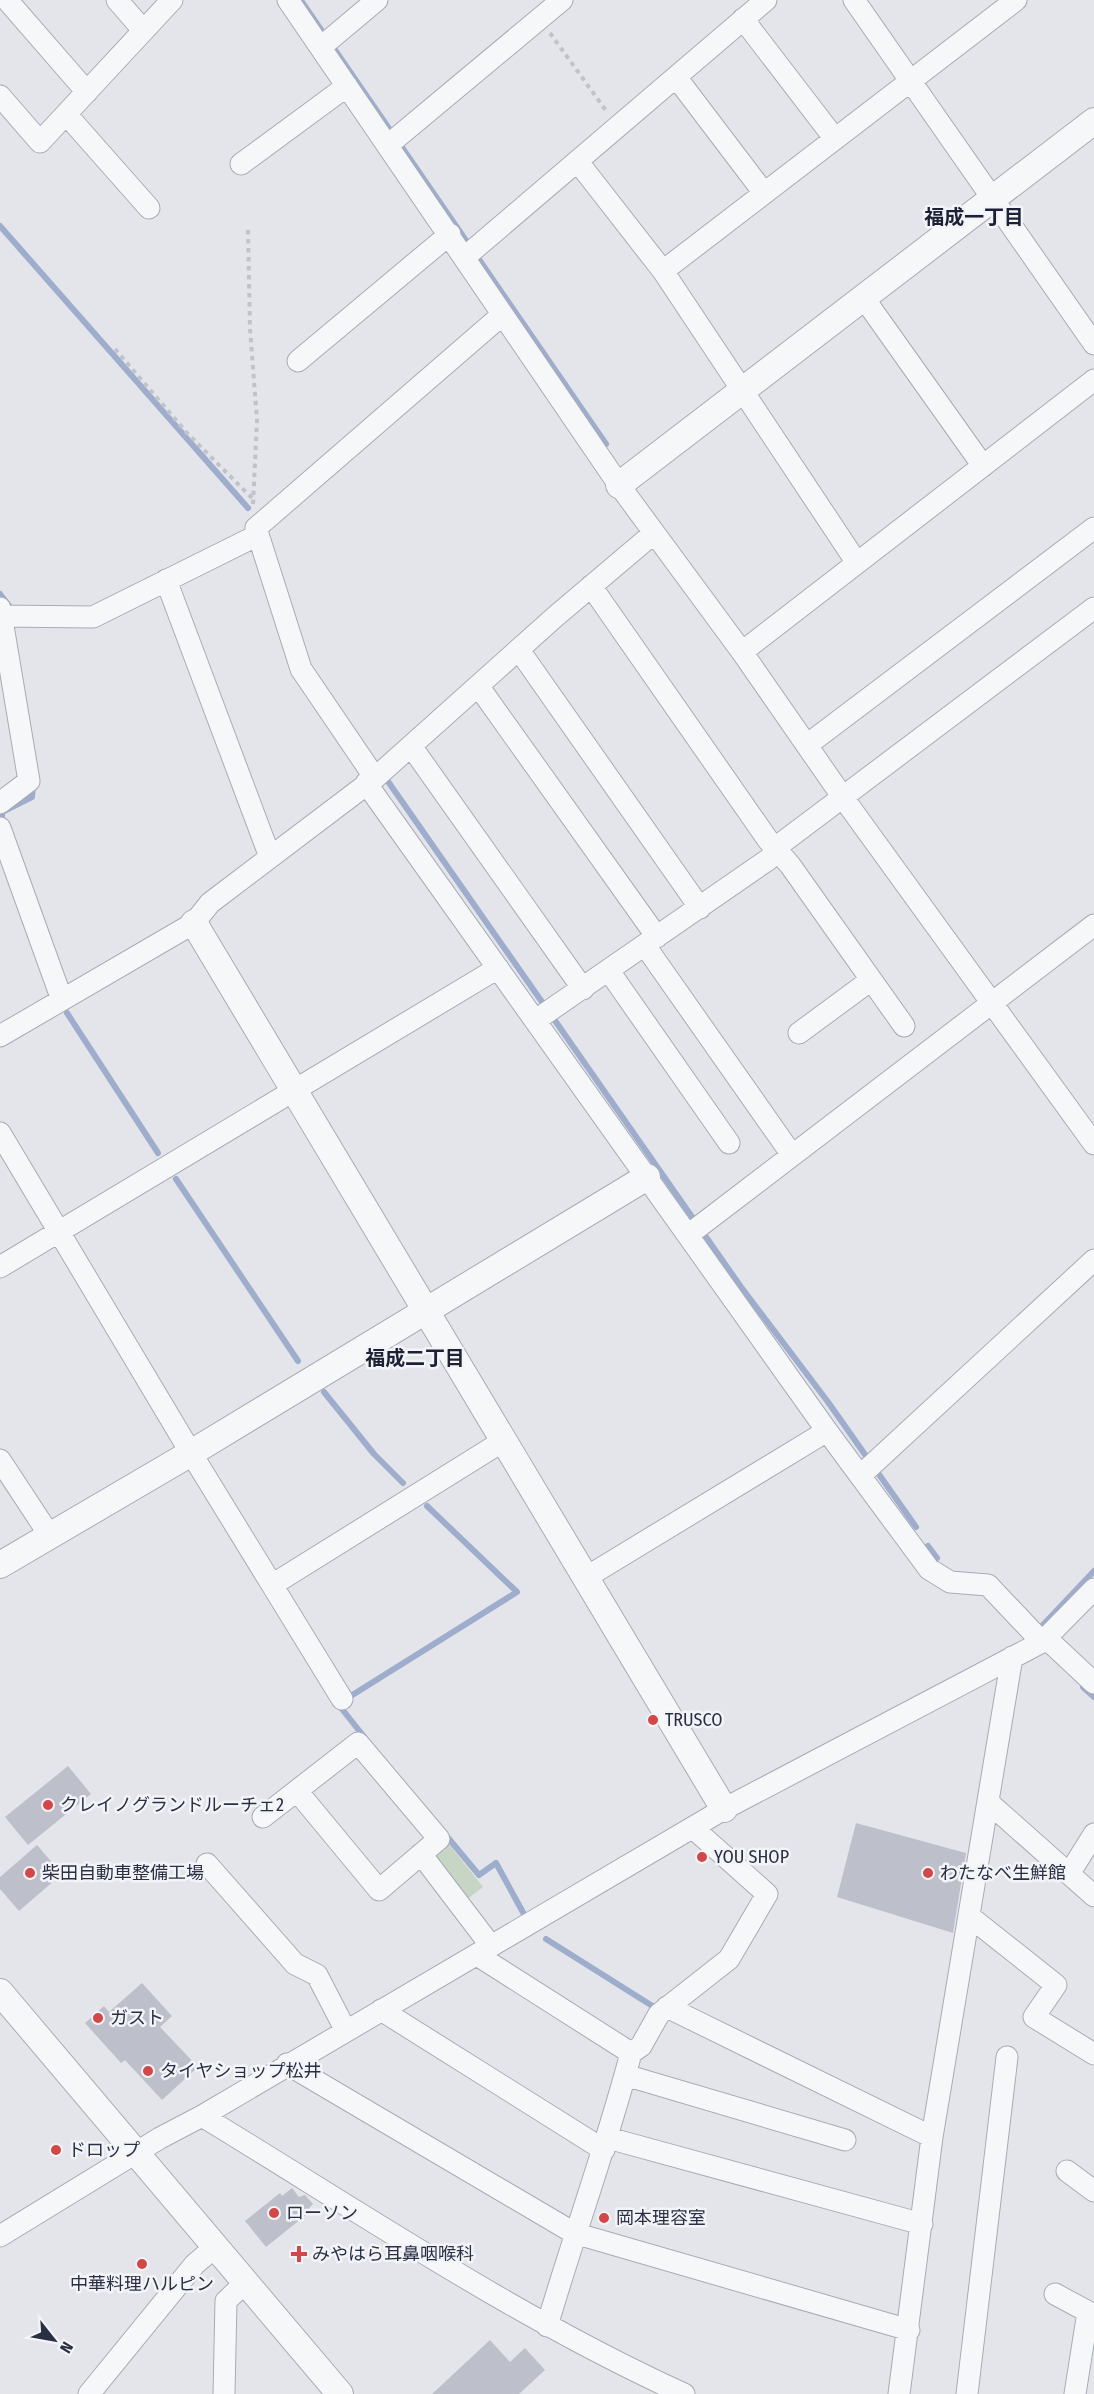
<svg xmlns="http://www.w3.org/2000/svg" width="1094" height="2394" viewBox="0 0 1094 2394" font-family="'Fira Sans Condensed','Noto Sans JP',sans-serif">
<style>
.green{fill:#c6d5c4}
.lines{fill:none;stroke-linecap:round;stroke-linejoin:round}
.stream{stroke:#9eadcc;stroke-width:6}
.building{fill:#bdc0cb}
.minor-casing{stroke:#a8abb6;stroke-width:23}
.tertiary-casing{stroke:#a8abb6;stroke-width:28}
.path{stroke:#c1c3ca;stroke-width:4;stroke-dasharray:4.5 4.5;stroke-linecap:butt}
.minor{stroke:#f6f7f9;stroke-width:21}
.tertiary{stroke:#f6f7f9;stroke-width:26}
.poi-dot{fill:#d24747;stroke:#f3f4f8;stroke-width:2}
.labels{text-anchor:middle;stroke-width:5;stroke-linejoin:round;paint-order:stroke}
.poi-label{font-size:18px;fill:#2a3044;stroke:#f3f4f8;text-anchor:start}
.neighbourhood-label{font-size:20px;font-weight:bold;fill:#1c2135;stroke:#f3f4f8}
</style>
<rect width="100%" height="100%" fill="#e3e5eb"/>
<path class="green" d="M448 1843 483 1887 465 1901 430 1857Z"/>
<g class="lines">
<path class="stream" d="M302 2 606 444
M0 226 248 508
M0 594 10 607
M387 780 741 1287 828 1402 916 1527
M2 824V812L32 797 33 785
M67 1013 158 1153
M176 1179 298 1361
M324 1392 374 1454 403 1483
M928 1546 937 1558
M1042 1626 1094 1571
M1083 1687 1094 1697
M365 1738 338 1704 517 1592 427 1506
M444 1833 479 1875 496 1863 525 1916
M546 1939 654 2007"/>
</g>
<path class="building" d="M68 1766 91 1794 28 1845 5 1817Z
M856 1823 966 1853 953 1933 837 1897Z
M37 1845 62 1874 19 1911 0 1889V1877Z
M142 1983 172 2016 160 2027 198 2067 162 2100 125 2060 121 2063 85 2023 104 2006 109 2012Z
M292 2188 299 2197 305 2195 313 2204 309 2208 311 2211 266 2247 245 2221 280 2193 282 2196Z
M490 2340 510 2362 525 2348 545 2370 519 2394H432Z"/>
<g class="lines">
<g class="minor-casing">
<path id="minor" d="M7 0 87 92
M117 0 143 30
M288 0 619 485 742 652 844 799 1094 1144
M854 0 1094 344
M743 19 835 139
M321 47 377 0
M676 77 764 193
M0 96 40 142 172 0
M66 114 149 208
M388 145 562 0
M578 162 663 271 857 563
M241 164 347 86
M465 257 766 0
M663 271 1016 0
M863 297 983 466
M298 361 450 234
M166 580 270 857
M591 586 768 840 790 865 904 1026
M0 608 29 781 0 803
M1 616 93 617 258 535
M519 650 700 908
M742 652 1094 380
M479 687 657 937
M807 745 1094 528
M411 746 583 989
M375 778 301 669 256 528 502 315
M366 783 827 1431 929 1569 950 1582 988 1585 1042 1642
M0 828 62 1000
M646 947 792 1155
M609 971 729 1143
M536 1020 769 859 783 842 1094 608
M799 1033 871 980
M0 1036 194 923 210 903 375 778 556 616 654 533
M0 1133 191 1453 342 1699
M688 1235 1094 925
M0 1267 498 968
M0 1460 50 1536
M861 1475 1094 1260
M585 1578 827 1431
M272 1585 503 1441
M1047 1639 1094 1683
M988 1802 1094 1896
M263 1817 358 1743 439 1839 379 1890 297 1791
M421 1854 491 1946
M207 1864 295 1964 317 1975 346 2031
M1069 1874 1094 1834
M969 1916 1056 1985 1034 2017 1094 2054
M477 1955 631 2053C607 2145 574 2234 547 2326
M667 2007 932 2137
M381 2010 604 2150
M631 2053 641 2046 659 2014 729 1959 767 1894 693 1828
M287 2064 574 2233 909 2330
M625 2075 845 2140
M202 2116C360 2212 515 2317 684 2394
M608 2138 922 2224
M1067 2171 1094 2191
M0 2236 160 2138 202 2116 724 1809 1042 1642 1094 1589
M1055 2294 1094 2315
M89 2394 195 2264 214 2248
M224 2394 226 2301 245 2283
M899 2394 932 2137 1012 1657
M967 2394 1007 2057
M1075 2394 1088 2312"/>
</g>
<g class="tertiary-casing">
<path id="tertiary" d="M619 485 1094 121
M194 923 724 1809
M0 1565 191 1453 647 1177
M0 1992 340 2394"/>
</g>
<path class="path" d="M550 33 607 112
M248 230 250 329 257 420 253 505
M115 349 187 433 252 498"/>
<use href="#minor" class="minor"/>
<use href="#tertiary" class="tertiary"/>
</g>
<g class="poi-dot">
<circle cx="653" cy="1720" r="6"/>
<circle cx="48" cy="1805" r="6"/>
<circle cx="702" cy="1857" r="6"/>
<circle cx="30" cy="1873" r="6"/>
<circle cx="928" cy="1873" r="6"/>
<circle cx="98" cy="2018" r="6"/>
<circle cx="148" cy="2071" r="6"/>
<circle cx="56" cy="2150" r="6"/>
<circle cx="274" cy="2213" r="6"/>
<circle cx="604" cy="2218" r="6"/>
<path d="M296 2245h6v6h6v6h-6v6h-6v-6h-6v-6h6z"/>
<circle cx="142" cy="2264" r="6"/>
</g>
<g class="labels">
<g class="poi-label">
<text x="665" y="1726">TRUSCO</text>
<text x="60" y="1811">クレイノグランドルーチェ2</text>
<text x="714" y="1863">YOU SHOP</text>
<text x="42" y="1879">柴田自動車整備工場</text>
<text x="940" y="1879">わたなべ生鮮館</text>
<text x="110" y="2024">ガスト</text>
<text x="160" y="2077">タイヤショップ松井</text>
<text x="68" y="2156">ドロップ</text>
<text x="286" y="2219">ローソン</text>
<text x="616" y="2224">岡本理容室</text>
<text x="312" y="2260">みやはら耳鼻咽喉科</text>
<text x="142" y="2290" text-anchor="middle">中華料理ハルピン</text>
</g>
<g class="neighbourhood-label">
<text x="974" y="224">福成一丁目</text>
<text x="415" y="1365">福成二丁目</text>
</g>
</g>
<g transform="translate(54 2340) rotate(121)" stroke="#f3f4f8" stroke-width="4.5" paint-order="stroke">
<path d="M0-4.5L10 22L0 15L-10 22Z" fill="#2a3044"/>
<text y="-9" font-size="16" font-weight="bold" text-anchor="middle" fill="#2a3044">N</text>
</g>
</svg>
